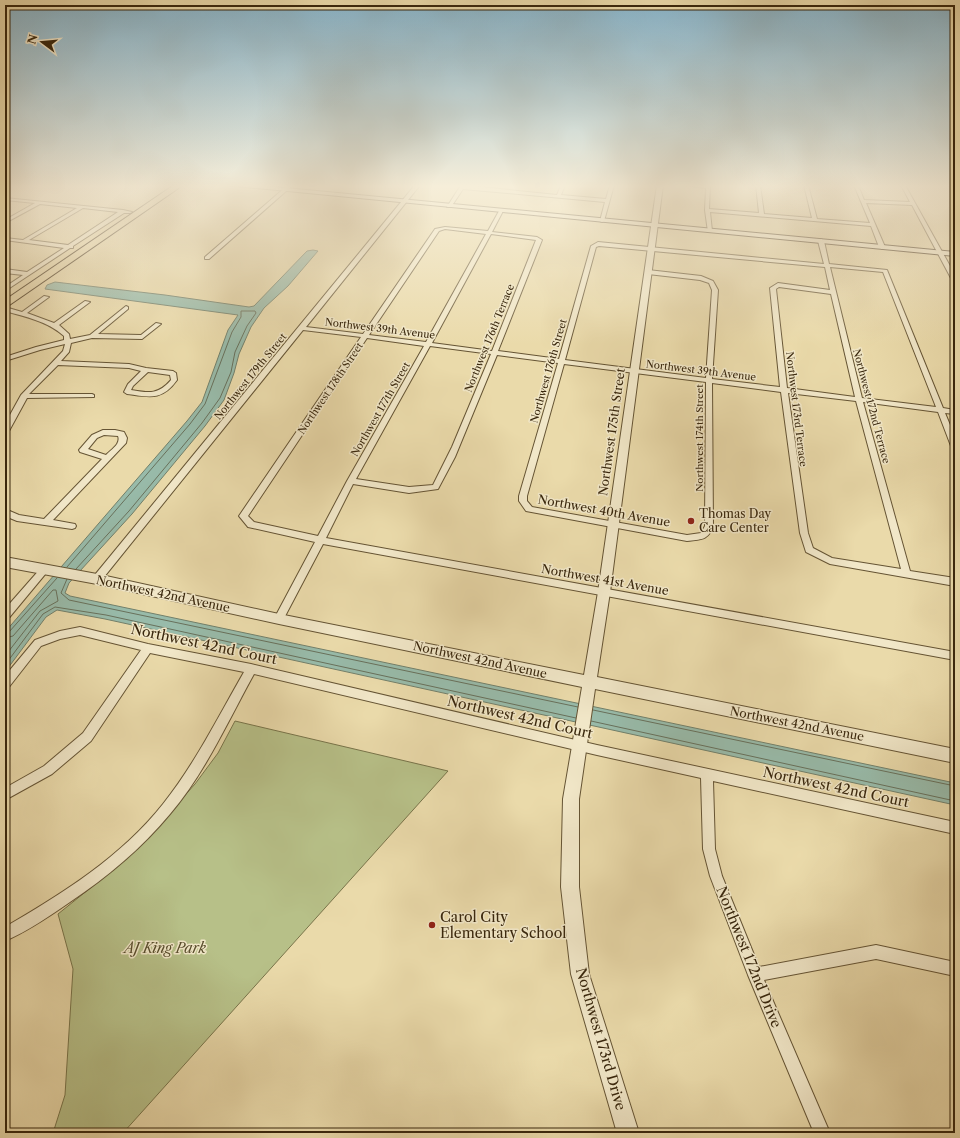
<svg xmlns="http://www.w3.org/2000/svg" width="960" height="1138" viewBox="0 0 960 1138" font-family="'Libre Caslon Text',serif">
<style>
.green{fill:#b7c088;stroke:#78744a}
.water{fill:#98bbaa;stroke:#72806b}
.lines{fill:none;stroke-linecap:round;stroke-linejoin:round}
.shore{stroke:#68715c;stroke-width:1}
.canal{fill:#98bbaa;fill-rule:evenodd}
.minor-casing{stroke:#655434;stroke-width:2}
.tertiary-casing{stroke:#655434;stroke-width:2}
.secondary-casing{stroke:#39270d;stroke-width:2}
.primary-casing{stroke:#39270d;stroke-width:2}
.minor{fill:#f1e7c8;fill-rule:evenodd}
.tertiary{fill:#f1e7c8;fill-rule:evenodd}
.secondary{fill:#f1e7c8;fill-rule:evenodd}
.primary{fill:#eadaaa;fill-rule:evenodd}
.poi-dot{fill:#8f2418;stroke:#f1e7c8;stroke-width:1.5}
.labels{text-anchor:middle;stroke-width:3;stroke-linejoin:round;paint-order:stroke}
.far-street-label{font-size:10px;fill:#39270d;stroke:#f1e7c8}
.street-label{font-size:12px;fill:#39270d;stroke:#f1e7c8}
.poi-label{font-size:12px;fill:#39270d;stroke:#f1e7c8;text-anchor:start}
.near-street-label{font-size:14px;fill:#39270d;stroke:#f1e7c8}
.near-poi-label{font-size:14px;fill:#39270d;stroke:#f1e7c8;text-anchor:start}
.near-park-label{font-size:14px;font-style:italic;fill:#584d2c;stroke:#f1e7c8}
</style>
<rect width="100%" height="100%" fill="#eadaaa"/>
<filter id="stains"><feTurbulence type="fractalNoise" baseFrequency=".005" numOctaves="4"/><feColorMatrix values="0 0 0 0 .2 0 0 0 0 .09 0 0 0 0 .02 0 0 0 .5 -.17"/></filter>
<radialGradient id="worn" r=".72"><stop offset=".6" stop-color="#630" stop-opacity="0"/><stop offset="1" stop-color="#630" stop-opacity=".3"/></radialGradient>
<path class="green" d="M235 721 448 771 123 1133H53L65 1095 73 969 58 914 99 881 144 841 195 784 218 753Z"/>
<path class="water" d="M313 250 318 251 288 286 264 308 251 327 239 354 234 373 224 400 205 426 132 514 69 583 65 593 70 596 955 783V805L105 619 57 610 46 617 5 672V632L187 421 202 402 228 330 238 315 45 289 47 285 55 282 165 295 249 307 254 306 307 251Z"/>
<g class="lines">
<path class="shore" d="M67 567 190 424 205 404 232 332 241 317V311H255L256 313 247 326 235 352 231 372 220 398 202 423 129 511 76 569
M67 579 61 593 69 600 578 707
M5 633 9 632 57 578
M5 638 13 636 53 590H56L58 601 40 611 5 656
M5 665 43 614 55 607 106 615 576 718
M593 710 955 786
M591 721 955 801"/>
<path class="canal" d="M5 279H8V280L5 281Z"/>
<g class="minor-casing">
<path id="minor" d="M288 185H293L209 259H205V257Z
M415 185H420L306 327 363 334 435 229 445 227 488 231 499 211 501 210 503 211 492 232 537 237 542 240 498 351 559 359 591 246 598 242 824 264 818 241 821 239 824 241 829 264 887 270 943 408 955 410V414L945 413 955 437V448L951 446 938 412 863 402 910 571 955 578V586L830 564 806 552 800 533 781 392 712 383 713 526C708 541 701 539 687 541L526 511 519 501V496L558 363 497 355 455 457 438 489 409 493 353 484 326 538 955 652V660L323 544 282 622 279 623 276 622 274 619 315 542 248 527 239 516 361 337 303 330 100 582H94L92 579 94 576ZM445 229 486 234 426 342 369 335 439 231ZM491 234 536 240 492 351 432 343ZM599 246 825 267 830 290 778 283 770 288 780 387 712 379 718 290 713 281 701 276 648 270 645 272 648 274 700 280 709 283 712 290 706 378 565 360 596 247ZM830 267 883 272 936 407 862 398ZM779 287 831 294 855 397 787 388 776 289ZM367 338 424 346 347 481 318 536 254 522 248 516ZM430 346 491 354 452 447 433 485 409 487 356 479ZM564 364 706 382 705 526 701 533 687 535 532 507 527 501V496ZM788 393 856 401 901 569 832 558 813 548 808 533Z
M461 185 557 195 561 185H565L561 195 606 199 610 185H614L604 221 602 222 600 221 605 202 463 189 451 207H447Z
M683 185H710L709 209 759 213 756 185H760L764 214 812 218 804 185H808L817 219 870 223 854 185H858L864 200 910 202 901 185H905L955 275V282L952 280 912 205 866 203 885 247 882 249 879 247 871 226 710 212 712 231 708 232 705 210 706 188Z
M949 185H954L955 192H953Z
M5 198 123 210 132 212 130 213H124L73 246V248H70L5 291V287L23 275 5 273V269L27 272 64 248 5 240V238L23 240 77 208 40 204 5 223V220L35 203 5 200ZM83 208 118 212 68 245 29 240Z
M44 296 49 297 27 313 54 323 85 301 90 302 59 325 69 334 70 339 90 335 126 306 128 307V309L98 334 141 335 156 323 161 324 142 339 92 338 71 343 69 352 61 361 129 364 146 368 173 371 176 373 177 380C162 401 150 397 127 394L124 392 128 384 141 371 129 368 58 365 29 394H92L94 395V397L27 398 9 431 5 433V424L21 395 63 351 65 344 40 350 5 361V357L36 347 64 340V336C47 321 26 317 5 311V307L22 312ZM148 372 170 375 171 380C158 395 149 393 131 390L133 386Z
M103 430H115L124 432 127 438 126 443 53 520 75 524 76 526 75 528 72 529 17 521 5 516V509L19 515 44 519 102 459 80 452 79 450 92 435ZM104 435 118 436C121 444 112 449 106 455L88 449 97 438Z
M44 566 47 568 49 570 47 572 8 619 5 620V609L41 568Z
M80 627 148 644 251 664 597 745 955 822V834L713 781 715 849 722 876 759 967 876 945 955 962V976L876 959 764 980 830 1133H814L748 975 710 876 703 849 701 778 597 755 254 674C228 721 205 773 170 814 141 849 107 877 70 902 50 916 28 931 5 941V927C62 894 121 857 163 804 195 764 218 717 244 672L150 653 91 741 52 774 5 800V788L44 766 83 733 141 650 80 635 60 639 41 646 9 687 5 689V676L35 640 60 631Z"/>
</g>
<g class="tertiary-casing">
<path id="tertiary" d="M657 185H663L610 592 597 677 955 749V763L595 689 579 799V887L589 974 639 1133H617L571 974 561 887 563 799 582 687 279 624 97 584 5 567V557L97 574 279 614 584 675 598 592Z"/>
</g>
<g class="secondary-casing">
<path id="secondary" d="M226 185H254L955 252V256Z"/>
</g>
<g class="primary-casing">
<path id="primary" d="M174 185H183L8 306 5 307V300Z"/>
</g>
<use href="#minor" class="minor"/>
<use href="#tertiary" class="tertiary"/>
<use href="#secondary" class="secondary"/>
<use href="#primary" class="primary"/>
</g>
<linearGradient id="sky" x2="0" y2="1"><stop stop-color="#88b7cf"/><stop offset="0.54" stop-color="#f6eed9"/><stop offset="1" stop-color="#f6eed9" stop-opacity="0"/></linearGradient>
<rect width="960" height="345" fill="url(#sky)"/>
<g class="poi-dot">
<circle cx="691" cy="521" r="4"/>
<circle cx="432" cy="925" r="4"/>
</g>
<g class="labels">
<g class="far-street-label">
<text transform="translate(380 328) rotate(7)" y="4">Northwest 39th Avenue</text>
<text transform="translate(489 338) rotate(-68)" y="4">Northwest 176th Terrace</text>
<text transform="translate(701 370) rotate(7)" y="4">Northwest 39th Avenue</text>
<text transform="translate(548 371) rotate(-74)" y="4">Northwest 176th Street</text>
<text transform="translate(250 376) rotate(-51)" y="4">Northwest 179th Street</text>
<text transform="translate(330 388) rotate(-56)" y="4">Northwest 178th Street</text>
<text transform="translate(872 406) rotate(75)" y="4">Northwest 172nd Terrace</text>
<text transform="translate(380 409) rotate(-60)" y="4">Northwest 177th Street</text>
<text transform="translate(797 409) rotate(83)" y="4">Northwest 173rd Terrace</text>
<text transform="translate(699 438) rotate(-90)" y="4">Northwest 174th Street</text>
</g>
<g class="street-label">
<text transform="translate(612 432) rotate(-82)" y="4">Northwest 175th Street</text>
<text transform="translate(604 511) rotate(10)" y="4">Northwest 40th Avenue</text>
<text transform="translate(605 580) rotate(10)" y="4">Northwest 41st Avenue</text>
<text transform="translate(163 594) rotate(12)" y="4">Northwest 42nd Avenue</text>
<text transform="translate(480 660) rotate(12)" y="4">Northwest 42nd Avenue</text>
<text transform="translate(797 724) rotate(11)" y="4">Northwest 42nd Avenue</text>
</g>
<g class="poi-label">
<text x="699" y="518">Thomas Day<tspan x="699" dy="14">Care Center</tspan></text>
</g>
<g class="near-street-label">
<text transform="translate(204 644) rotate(12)" y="5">Northwest 42nd Court</text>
<text transform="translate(520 717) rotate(13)" y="5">Northwest 42nd Court</text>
<text transform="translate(836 787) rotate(12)" y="5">Northwest 42nd Court</text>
<text transform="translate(749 957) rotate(68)" y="5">Northwest 172nd Drive</text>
<text transform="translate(601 1039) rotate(74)" y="5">Northwest 173rd Drive</text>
</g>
<g class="near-poi-label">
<text x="440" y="922">Carol City<tspan x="440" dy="16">Elementary School</tspan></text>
</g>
<g class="near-park-label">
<text x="165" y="953">AJ King Park</text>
</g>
</g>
<rect width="960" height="1138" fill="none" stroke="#eadaaa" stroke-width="20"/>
<rect x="6" y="6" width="948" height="1126" fill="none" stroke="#39270d" stroke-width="2"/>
<rect x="10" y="10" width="940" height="1118" fill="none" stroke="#39270d"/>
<g transform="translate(42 42) rotate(286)" stroke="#f1e7c8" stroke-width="3" paint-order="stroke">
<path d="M0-3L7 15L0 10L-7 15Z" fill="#39270d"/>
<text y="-6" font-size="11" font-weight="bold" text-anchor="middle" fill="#39270d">N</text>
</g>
<rect width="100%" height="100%" filter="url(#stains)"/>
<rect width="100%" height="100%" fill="url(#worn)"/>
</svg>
